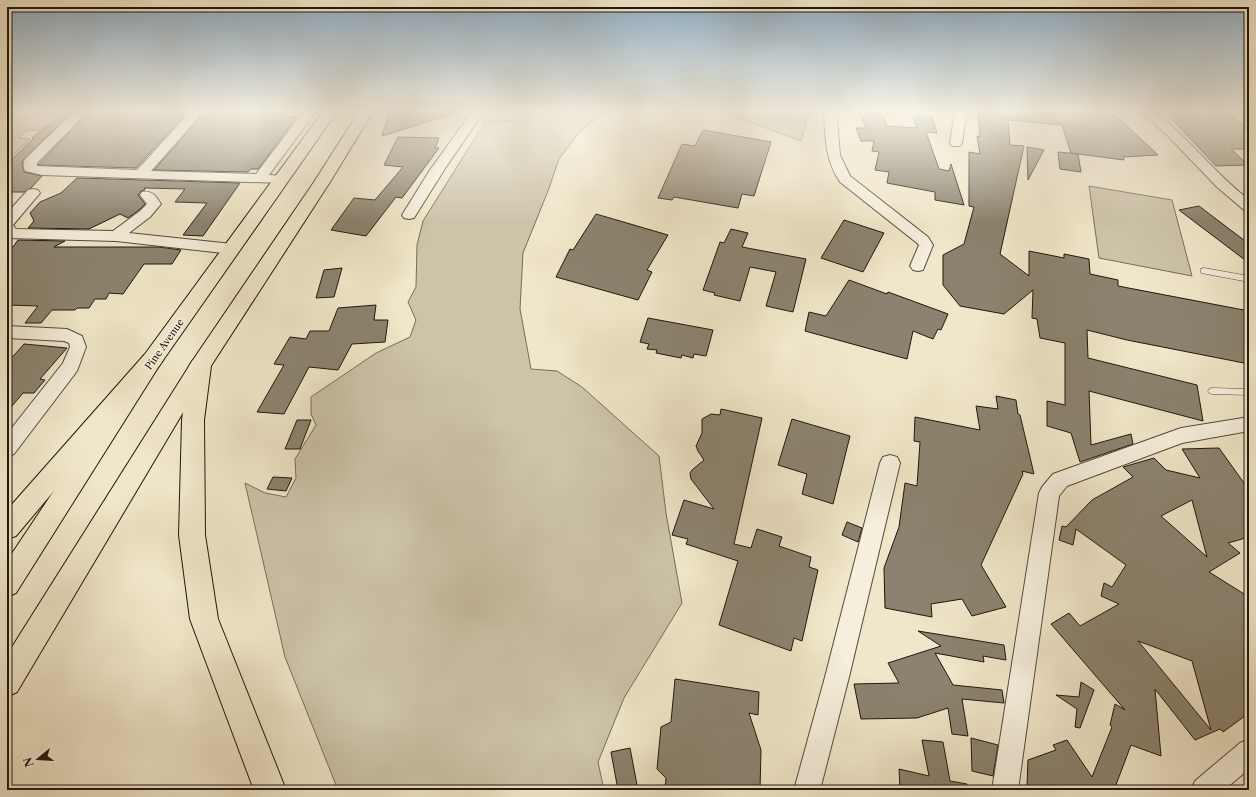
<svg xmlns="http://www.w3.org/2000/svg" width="1256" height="797" viewBox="0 0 1256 797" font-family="'Libre Caslon Text',serif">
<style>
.green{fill:#ccc3a9;stroke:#756d5c}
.building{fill:#8b836f;stroke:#1e170e;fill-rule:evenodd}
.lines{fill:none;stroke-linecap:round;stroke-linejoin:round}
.service-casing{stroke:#524b3d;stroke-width:1}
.minor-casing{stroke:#524b3d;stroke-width:2}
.primary-casing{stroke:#1e170e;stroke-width:2}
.trunk-casing{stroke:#1e170e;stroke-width:2}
.service{fill:#f5efdc;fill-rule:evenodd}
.minor{fill:#f5efdc;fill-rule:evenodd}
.primary{fill:#f0e6c9;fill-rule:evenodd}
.trunk{fill:#f0e6c9;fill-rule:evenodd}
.labels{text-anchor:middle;stroke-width:3.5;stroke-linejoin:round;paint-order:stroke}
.street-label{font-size:10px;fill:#1e170e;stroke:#f5efdc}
</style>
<rect width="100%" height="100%" fill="#f0e6c9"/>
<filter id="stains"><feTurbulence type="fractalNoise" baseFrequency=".005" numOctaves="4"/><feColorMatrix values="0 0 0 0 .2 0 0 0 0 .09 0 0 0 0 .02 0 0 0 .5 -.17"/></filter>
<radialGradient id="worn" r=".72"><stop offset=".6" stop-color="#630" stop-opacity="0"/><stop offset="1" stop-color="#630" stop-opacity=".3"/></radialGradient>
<path class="green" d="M7 110H60L39 130H27L18 138 30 139 7 161Z
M520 110H609L582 129 559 159 548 191 523 253 520 309 531 369 557 371 582 387 659 456 666 513 682 603 624 698 598 762 604 790H338L285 657 245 483 265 493 286 497 296 478 295 459 316 425 311 414V397L376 353 410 337 416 320 408 302 416 287 417 245 423 221 485 122 515 120Z
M718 110H810L801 141Z
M1089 186 1172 200 1192 276 1099 258Z"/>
<path class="building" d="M91 110H180L176 115H185L136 168 38 165Z
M216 110H281L279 112 285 113 282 116 297 117 258 169H251L248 172 154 170 202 116H212Z
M390 110H454L455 113 382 136Z
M859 110H878L881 111 887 126 917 128 913 115 932 116 937 133 926 132 939 169 949 171 951 164 964 205 935 200V192L887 183 889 172 875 170 879 152 872 151 874 141H861L856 128H866Z
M978 110H1008V112V110H1107L1123 122 1158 155 1123 157 1124 160 1071 153 1062 125 1008 120 1010 145 1024 146 1000 254 1029 276V251L1064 258V254L1089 259 1090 274 1118 280V286L1249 311V364L1127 340 1087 330 1088 358 1197 385 1203 421 1089 391 1091 445 1131 434 1133 444 1080 462 1071 433 1047 426V401L1065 405V343L1040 338 1037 319 1032 318 1033 290 1004 314 960 306 943 285V255L964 244 974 207 969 206V152L980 154 977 136 980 137Z
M1163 110H1221L1249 128V149H1231L1248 165 1216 166Z
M64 112H72L23 160 22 165 24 172 42 176 31 188 24 192H7V164L34 138H32Z
M703 130 771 142 754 196 742 194 738 208 674 197 672 200 658 198 682 144 695 146Z
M398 137 439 138 435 148H439L402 198 396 197 366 236 331 230 354 198 375 200 403 167 384 165Z
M1027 147 1044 150 1028 180Z
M1058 152 1078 154 1081 172 1060 169Z
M77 178 240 183 203 236 183 235 207 203 175 202 185 189 144 188 145 190 141 191 138 195 145 204 139 210 128 218 120 214 89 229 28 228 34 221 30 213 40 202 61 193Z
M1199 206 1249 244V263L1179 210Z
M596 214 668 235 647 270 652 272 638 300 556 277 570 249 573 250Z
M844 220 884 233 863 272 821 258Z
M731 229 748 233 742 247 806 259 793 312 766 306 776 272 750 267 740 301 714 295 715 293 703 290 720 242 724 243Z
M18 240 65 241 54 247H159L181 250 172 264H144L123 294 109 293 106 299H95L89 308H77L75 310H52L41 323H25L38 306 7 305V246L13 247Z
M342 268 334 297 316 298 324 270Z
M849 280 887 294 888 292 948 314 941 330 938 329 933 339 913 331 907 359 805 331 809 312 826 316Z
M376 305 374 320H388L385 342 352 344 338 370 309 367 284 414 257 412 284 365 274 364 290 337 306 339 310 331H329L338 308Z
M648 318 713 330 706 356 694 354 693 358 682 355 681 358 656 353 657 350 647 349 649 344 640 342Z
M24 344 67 348 40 379 45 380 34 393H23L7 412V363Z
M996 396 1016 400 1018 414 1020 415 1034 474 1022 471 1023 474 981 565 1006 607 972 616 962 599 931 604 932 617 885 608 884 568 899 527 905 483 917 486 920 442 914 441 915 417 980 430 976 406 998 409Z
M721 409 762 418 734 544 751 548 757 529 782 537 779 546 811 557 809 567 818 570 802 641 794 638 791 651 719 625 738 561 686 544 688 539 672 535 684 500 714 509 691 479 690 473 692 470 704 460 698 451 696 446 702 433V419L711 414 720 415Z
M792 419 850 436 833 504 802 494 807 474 778 465Z
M297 420H311L300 449H285Z
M1219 448 1249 490V537L1228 543 1240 553 1209 572 1249 597V713L1223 732 1220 729 1195 740 1155 689 1161 756 1131 745 1114 790H1042L1027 786 1028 760 1056 750 1053 745 1067 740 1092 777 1112 727 1110 725 1115 704 1125 710 1051 624 1069 613 1080 626 1119 604 1101 596 1104 583 1112 587 1126 565 1076 529 1073 545 1059 540 1062 526 1066 527 1092 500 1133 477 1123 467 1154 458 1166 470 1200 478 1182 449ZM1192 500 1207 557 1161 516ZM1138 641 1192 661 1211 730Z
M273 477 292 478 286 491 267 489Z
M847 522 862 528 858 542 842 535Z
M918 631 1004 645 1006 660 983 656 984 662 935 653 953 685 1002 690 1004 703 962 699 968 736 952 734 948 708 917 718 861 719 854 684 899 683 888 663 941 646Z
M675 679 759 692 758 715 749 713 761 750 760 790H665L666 778 657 769 661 727 671 722Z
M1081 682 1094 690 1080 728 1075 727 1077 709 1056 695 1079 697Z
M971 738 998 745 993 776 972 771Z
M922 740 943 742 950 781 967 784 966 790H900L899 769 929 776Z
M630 748 638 790H618L611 752Z"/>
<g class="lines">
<g class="service-casing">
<path id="service" d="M1204 268 1249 276V282L1201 273V269Z
M1212 388 1249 389V395L1212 394 1209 393 1208 391 1209 389Z"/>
</g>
<g class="minor-casing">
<path id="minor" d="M76 110H89L37 163V166L137 170 192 110H205L151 171 256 174 305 110H317L269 175 287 176 289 179 287 182 282 183 42 175 25 171C23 167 23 163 25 159Z
M473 110H485L444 170 414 218 409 219 404 218 402 215 430 170Z
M824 110H836L840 155 850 176 928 237 933 245 923 270 918 271 913 270 910 266 919 245 917 243 840 182C825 160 825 136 824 110Z
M955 110H967L962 143 960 146H952L950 143Z
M1140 110H1153C1188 137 1214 173 1249 200V211L1244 210 1217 187 1168 136Z
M33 189 38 190 40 193 13 225 16 229 113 231 140 211 147 204 140 195 142 192C152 190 156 196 161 204L150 217 129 233 232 244 237 246 239 249 237 252 232 254 116 241 7 238V213L28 190Z
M7 326 67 329 82 336 86 347 77 371 14 454 7 456V434L63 363 70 347 69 343 64 341 7 338Z
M1249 417V431L1182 443 1067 486 1059 496 1018 790H992L1039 493 1042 487 1053 474 1181 428Z
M890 455 897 457 900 463 849 677 820 790H794L825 677 880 463 883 457Z
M1249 739V769L1224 790H1191L1195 781 1240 743Z"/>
</g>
<g class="primary-casing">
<path id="primary" d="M324 110H338L159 366 16 593 7 597V561L145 354Z
M360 110H374L330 182 207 372 17 692 7 697V655L193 360 314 182Z"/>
</g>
<g class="trunk-casing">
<path id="trunk" d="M152 352 159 354 163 360 159 366 16 536 7 539V510L145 354Z
M200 358 207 360 211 366 204 420 205 535 218 619 286 790H254L190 619 179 535 182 420 189 366 193 360Z"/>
</g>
<use href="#service" class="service"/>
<use href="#minor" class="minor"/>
<use href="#primary" class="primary"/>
<use href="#trunk" class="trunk"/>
</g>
<linearGradient id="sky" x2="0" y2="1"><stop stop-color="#8facc2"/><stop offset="0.5" stop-color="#f8f4e7"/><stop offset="1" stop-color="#f8f4e7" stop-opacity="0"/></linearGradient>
<rect width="1256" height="222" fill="url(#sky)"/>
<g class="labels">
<g class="street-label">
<text transform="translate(164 344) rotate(-55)" y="4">Pine Avenue</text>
</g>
</g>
<rect width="1256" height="797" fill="none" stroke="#f0e6c9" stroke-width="24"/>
<rect x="8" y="8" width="1240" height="781" fill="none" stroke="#1e170e" stroke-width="2"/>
<rect x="12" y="12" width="1232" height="773" fill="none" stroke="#1e170e"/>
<g transform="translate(38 759) rotate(252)" stroke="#f5efdc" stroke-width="3" paint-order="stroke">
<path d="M0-3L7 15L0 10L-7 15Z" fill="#1e170e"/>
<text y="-6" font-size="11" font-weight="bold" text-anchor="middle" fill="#1e170e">N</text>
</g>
<rect width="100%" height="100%" filter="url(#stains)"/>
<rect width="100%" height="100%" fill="url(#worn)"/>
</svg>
